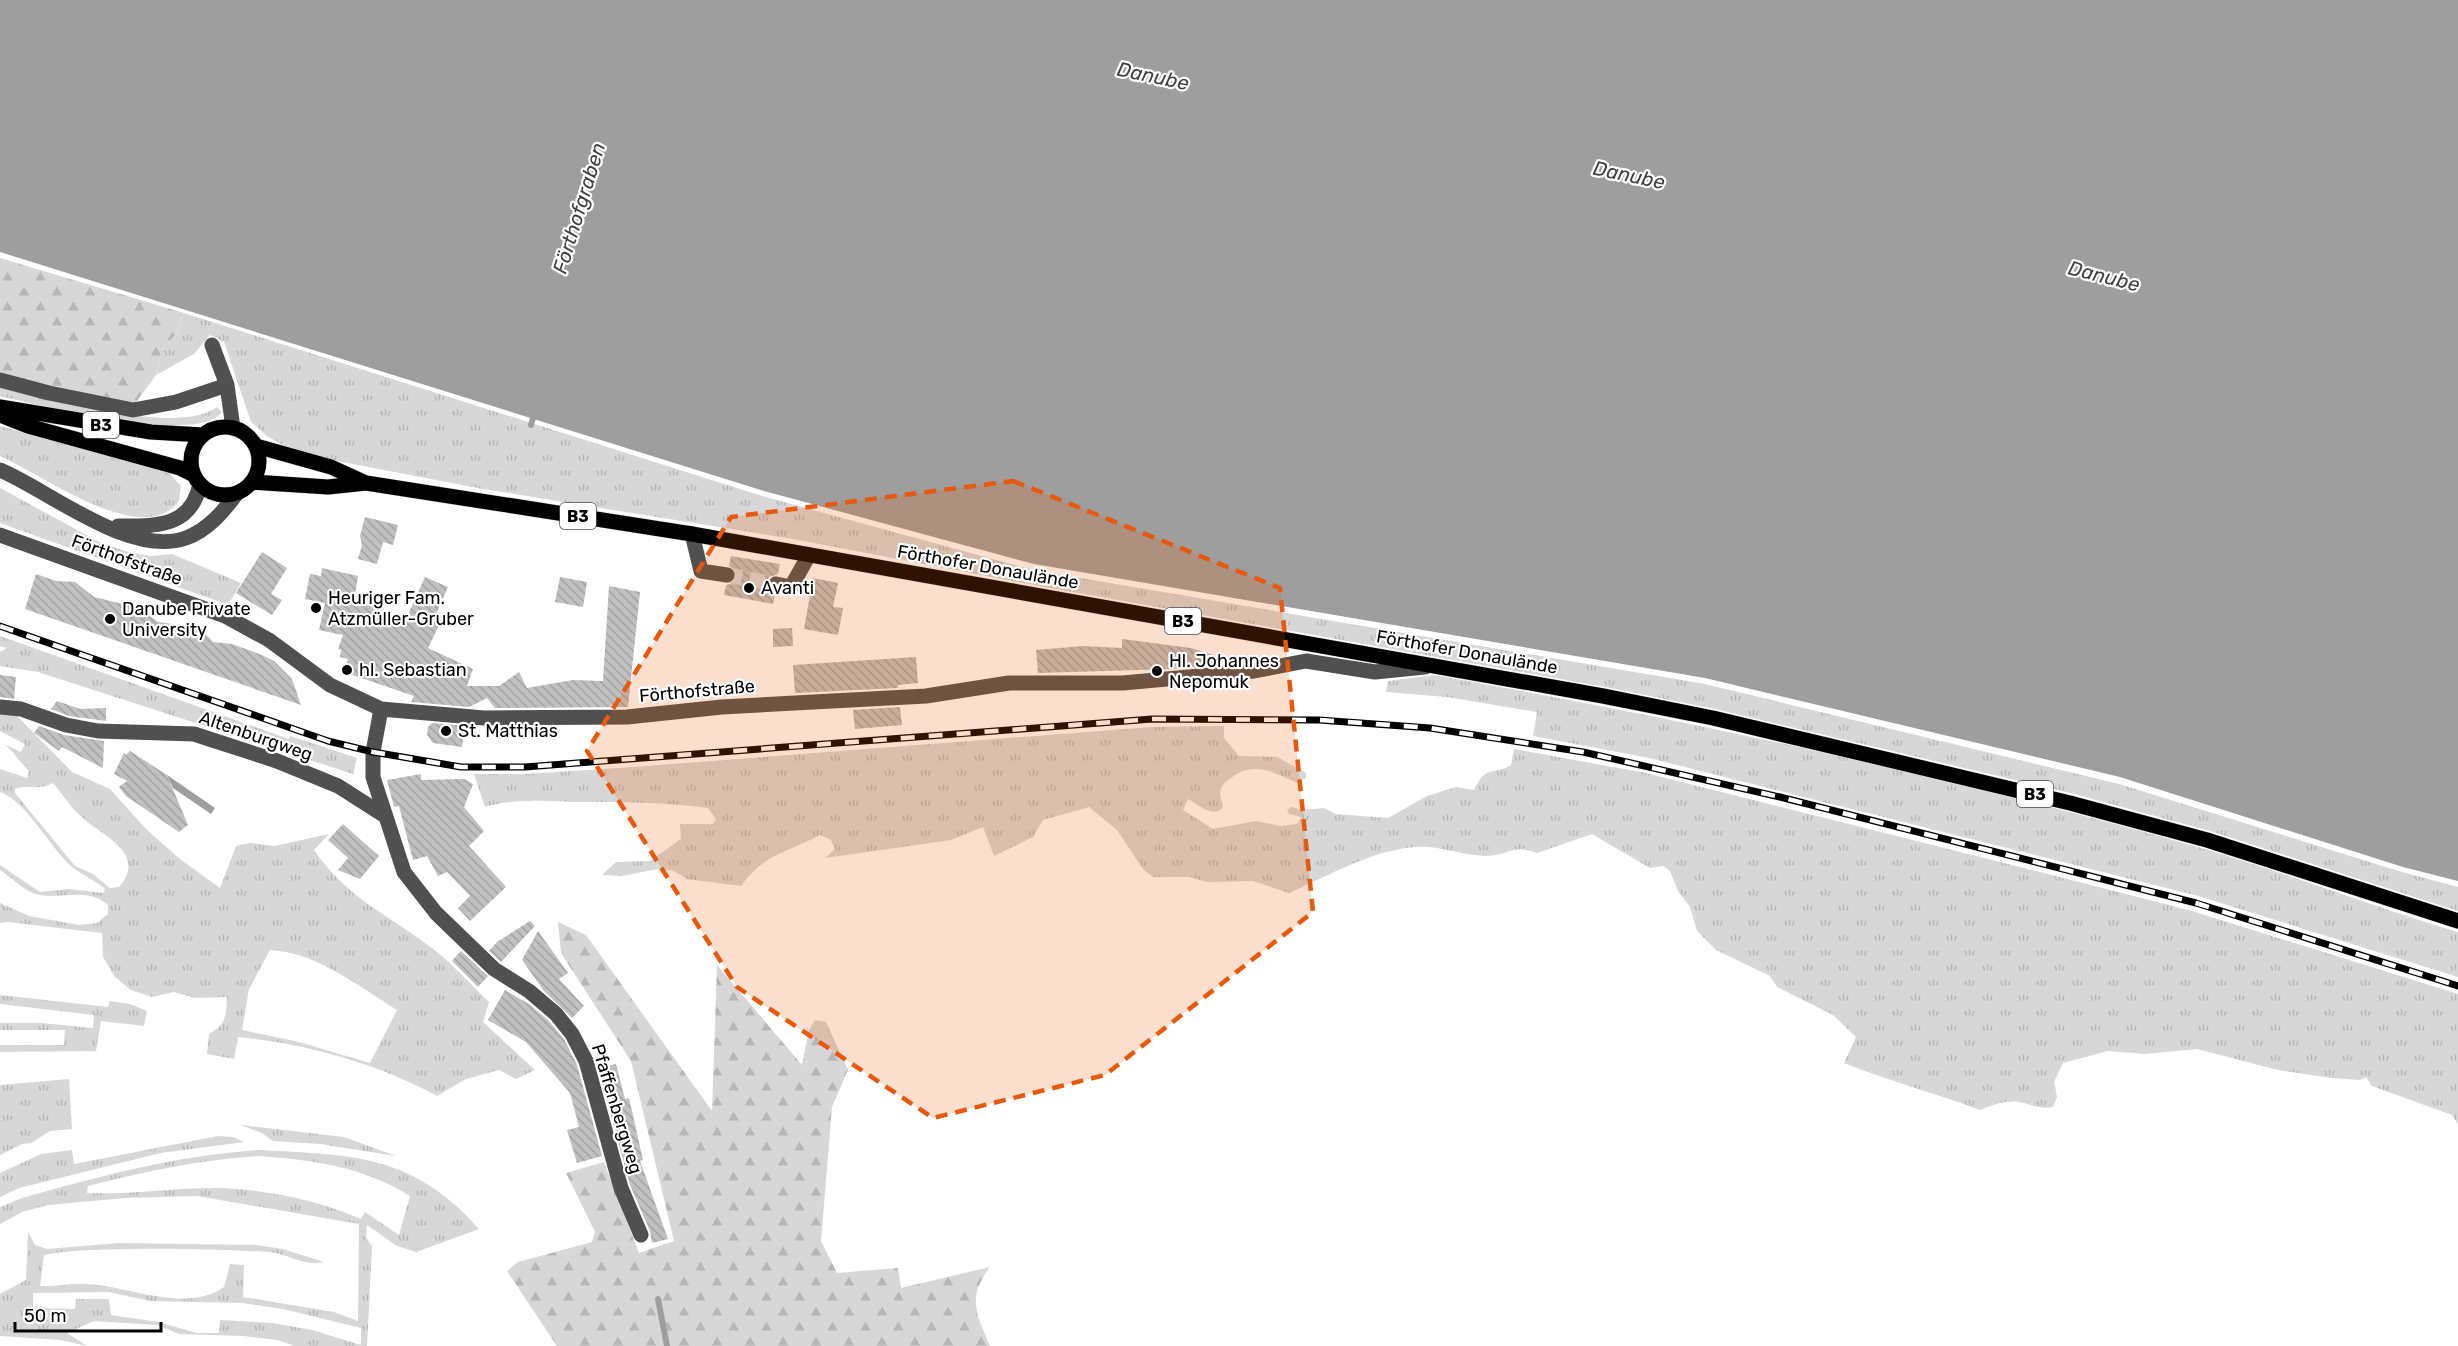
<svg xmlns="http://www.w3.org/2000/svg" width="2458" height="1346" viewBox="0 0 2458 1346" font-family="Rubik,sans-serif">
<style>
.grass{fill:url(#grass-tufts);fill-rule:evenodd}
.forest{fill:url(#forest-firs)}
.water{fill:#9e9e9e}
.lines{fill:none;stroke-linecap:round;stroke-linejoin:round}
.stream{stroke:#9e9e9e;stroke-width:6}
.building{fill:url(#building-back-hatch)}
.minor-tunnel{stroke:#d9d9d9;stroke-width:15;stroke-dasharray:15 8;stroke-linecap:butt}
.major-casing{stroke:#dbdbdb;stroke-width:16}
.minor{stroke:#505050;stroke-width:15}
.major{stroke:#000;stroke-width:15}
.rail-casing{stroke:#000;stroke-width:7}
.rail{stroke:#fff;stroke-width:4.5;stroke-dasharray:14;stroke-linecap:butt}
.marked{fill:#e8590c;fill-opacity:0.2;stroke:#e8590c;stroke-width:4.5;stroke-dasharray:12 8;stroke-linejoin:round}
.poi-dot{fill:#000;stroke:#fff;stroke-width:2}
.labels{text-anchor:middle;stroke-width:4.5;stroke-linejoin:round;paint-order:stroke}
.shield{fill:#fff;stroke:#4c4c4c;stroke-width:1.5}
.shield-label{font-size:16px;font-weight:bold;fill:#000}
.street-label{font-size:18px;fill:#000;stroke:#fff}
.poi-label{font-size:18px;fill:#000;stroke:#fff;text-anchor:start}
.water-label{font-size:20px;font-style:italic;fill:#3f3f3f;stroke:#fff}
</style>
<defs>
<pattern id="grass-tufts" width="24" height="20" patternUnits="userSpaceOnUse" patternTransform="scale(1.5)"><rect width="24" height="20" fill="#d7d7d7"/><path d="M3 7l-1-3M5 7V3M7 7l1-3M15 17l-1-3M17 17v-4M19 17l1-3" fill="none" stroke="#b7b7b7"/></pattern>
<pattern id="forest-firs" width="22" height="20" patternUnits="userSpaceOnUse" patternTransform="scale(1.5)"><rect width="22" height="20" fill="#d7d7d7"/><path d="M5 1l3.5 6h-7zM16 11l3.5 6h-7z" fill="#b7b7b7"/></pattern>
<pattern id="building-back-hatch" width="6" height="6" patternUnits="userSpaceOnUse" patternTransform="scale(1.5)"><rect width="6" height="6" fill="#c0c0c0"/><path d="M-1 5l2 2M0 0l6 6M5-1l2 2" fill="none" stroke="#a3a3a3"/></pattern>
</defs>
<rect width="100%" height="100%" fill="#fff"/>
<path class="grass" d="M184 313 762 496 1033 570 1705 684 2119 784 2402 872 2458 887V911L2210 831 2074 794 1715 709 1605 687 1039 586 793 539 483 489 332 460 286 447 267 436 251 422 224 342 210 335 194 354 156 375 162 350 176 334Z
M0 387C49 397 177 437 217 407L222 412C197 446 38 405 0 396Z
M0 426 169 473 181 486 179 501C142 550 40 473 0 456Z
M0 488 101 543 128 552 151 556 172 554 241 583 228 605 0 523Z
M0 636 289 739 290 736 357 758 353 774 38 672 0 666V652L7 648 0 646Z
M1434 675C1692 721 1949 776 2201 848 2287 873 2371 906 2458 932V977L2198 896 1649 758 1533 736 1537 712 1447 697 1386 692 1388 681Z
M0 711 13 712 72 772 110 789 147 830 180 859 220 888 236 846 250 843 274 846 329 834 314 850C349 900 386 913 432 948 452 963 470 984 489 1002L483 1022 535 1070 516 1079 499 1070 466 1079 437 1096C376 1063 306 1044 238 1037L234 1059 207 1054 209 1034C226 1025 226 1016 227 997L195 998 174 992 152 997 131 990 115 977 103 957 102 933 8 922 0 923V903L29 916 79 925 97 923 108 914V905C88 887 64 899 40 895 24 892 13 878 0 870V865L40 892 69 889 103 893 105 889C93 878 79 874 70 865 49 846 27 802 0 792V769L27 778 29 771C19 762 15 752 4 744L21 752 25 744 0 731ZM53 783C63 795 72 809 84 819 103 836 148 854 119 887L110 888 93 874 75 866 15 793V789C27 784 38 791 53 783ZM270 950C316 952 358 986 397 1010L370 1063 299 1042 242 1030 249 989Z
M1224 726V738L1239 756 1277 757 1306 773V778L1297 783C1276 773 1253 760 1231 778 1226 781 1220 786 1220 793 1220 797 1222 802 1223 807 1213 819 1199 805 1188 799L1183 810 1213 829 1256 821 1281 826 1297 824 1302 817 1289 814 1287 810 1292 807 1301 810 1324 808 1336 814 1388 818 1427 796 1456 787 1474 790C1486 764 1493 776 1511 765L1514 749 1646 773 2044 873 2192 911 2458 994V1124L2452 1115 2372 1086 2366 1077 2360 1080 2331 1078 2278 1070 2197 1049 2145 1054 2108 1051 2063 1063 2054 1082 2057 1097 2053 1107C2040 1110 2031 1104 2019 1102 2004 1100 1993 1105 1980 1110 1935 1093 1889 1081 1844 1063L1856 1037 1833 1015 1777 987 1770 976 1716 950 1697 931 1690 907 1678 891 1670 871 1663 866 1650 868 1592 834 1537 853C1514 843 1507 856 1484 856 1461 855 1438 845 1415 847 1372 850 1328 876 1289 893L1253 881 1207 882 1190 877H1153L1143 869 1117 830 1089 807 1043 820 1033 837 994 856 983 827 951 840 825 858 835 849 831 840 820 835C788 852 763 854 741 886L687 879 674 871 658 869 622 876 602 875 616 862 650 861 681 839 680 824H713L716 819 708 808C665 802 622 802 578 802 547 801 515 798 485 807L474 774H525L633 767 1152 727Z
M0 995 108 1007 110 1001 130 1004 147 1011 144 1026 101 1021 96 1051 0 1052V1045H64L65 1030H0V1023H41L93 1028 94 1015 0 1004Z
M69 1079 72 1129 50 1131 31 1143 22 1144 0 1155V1085Z
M241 1125 344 1137 396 1156 320 1144 273 1141 262 1133Z
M218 1136 233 1137 244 1142 161 1153 19 1188 0 1197V1173L41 1154 72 1150 74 1164Z
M259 1150C352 1155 413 1154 479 1229L416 1252 397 1246 367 1225 366 1238 372 1246 367 1346H294L278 1340 244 1336 179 1334 157 1325 94 1321 67 1333 87 1346 61 1340 0 1336V1294L26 1280 28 1232 35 1245 47 1249 119 1243 256 1245 283 1249 324 1262C305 1267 288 1254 270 1252 224 1249 178 1248 131 1249 102 1250 73 1249 44 1255L40 1286C55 1287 71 1283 87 1284 130 1286 185 1314 224 1287L230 1264 244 1265 243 1297 334 1312 358 1321 359 1224 197 1196 126 1198 48 1205 22 1212 0 1224V1207L22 1198C100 1176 178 1155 259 1150ZM258 1156C313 1160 362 1166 410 1196L399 1235 365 1212 361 1219C317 1200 269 1190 221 1188 177 1187 132 1195 87 1193L88 1186C145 1171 199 1160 258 1156ZM109 1292 150 1301 242 1303 283 1309 361 1328V1345L312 1330 272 1323 220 1320 219 1333H197L158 1322 111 1315 109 1299H76L75 1309 33 1308V1293Z"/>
<path class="forest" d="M0 258 184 313 176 334 162 350 156 375 134 405 0 375Z
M558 922 586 935 712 1111 717 965 802 1065 809 1030 815 1020 826 1022 848 1070 832 1107 821 1241 837 1273 898 1268 901 1288 990 1267C967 1297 976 1314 990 1346H557L507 1271 518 1262 592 1242 595 1232 566 1173 604 1162 639 1253 674 1241 631 1061 561 953Z"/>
<path class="water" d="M0 0H2458V881L2403 867 2120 777 1705 678 1034 564 764 491 0 252Z
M167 775 215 808 211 814 173 788Z"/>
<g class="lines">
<path class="stream" d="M531 425 535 411
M658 1299 667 1346"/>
</g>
<path class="building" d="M365 517 398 525 393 545 383 542 377 564 358 559 362 545 360 536Z
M262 552 287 568 271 594 282 600 272 615 236 593Z
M731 556 780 564 778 574 769 577 766 583 769 591 775 594 773 604 724 595 726 585 731 584 736 577V571L729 566Z
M322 568 358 576 355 595 368 597 367 605 406 619 425 577 448 587 436 614 443 617 428 648 473 669 467 686H499L519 672 527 688 573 680 603 681 609 586 640 592 628 707 495 708 487 698 469 707 411 702 414 696 344 672 348 659 340 657 341 650 338 649 343 635 319 630 325 603 305 599 310 574 321 576Z
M36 574 56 581 75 582 94 597 139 608 158 622 194 627 202 630 213 642 232 644 262 655 274 661 292 679 301 705 25 609Z
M560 577 587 582 583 607 555 602Z
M813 578 838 583 833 607 843 608 838 635 804 629Z
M792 628 793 646 773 647V629Z
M1122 639 1191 648 1237 662 1172 669 1038 673 1036 650 1083 646 1122 648Z
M916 657 918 683 898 685V688L795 693 793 665Z
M0 675 16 677 14 699 0 697Z
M57 701 80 709 106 708V721L69 716 51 709Z
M900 707 902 725 855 729 853 710Z
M432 723 465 726 462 747 433 743 427 735 428 727Z
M39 726 64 735 104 741 103 768 62 747 59 751 34 733Z
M130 751 167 775 188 825 179 832 126 796 119 787 127 781 114 774 124 753 126 755Z
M421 774V780L464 779 473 784 464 807 484 831 469 846 506 887 470 921 458 908 470 896 447 872 438 876 427 856 413 860 399 806 394 807 387 780Z
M343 824 379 856 360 879 338 870 348 858 328 840Z
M530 921 535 926 501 962 489 951 497 942Z
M538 931 568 973 559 979 584 1006 572 1018 544 991 522 960Z
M461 951 488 976 478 987 452 961Z
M505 990 529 1004 549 1021 564 1039 577 1065 602 1156 577 1163 567 1130 579 1127 570 1093 526 1042 488 1020Z
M616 1064 625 1099 629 1098 643 1160 640 1161 668 1239 652 1243 650 1231 630 1185 598 1068Z"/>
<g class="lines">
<path class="minor-tunnel" d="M727 575 776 584"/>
<g class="major-casing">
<path id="major" d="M0 407 151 432 203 435
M0 415 28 426 180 468 194 475
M191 461a34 34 0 1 1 68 0a34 34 0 1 1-68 0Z
M256 446 331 467 366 483
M252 482 328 487 366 483 692 534 1603 696 1713 718 2070 803 2207 840 2458 921"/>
</g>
<path class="minor" d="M212 345 227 385 233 428
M0 380 49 393 133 410 176 402 227 385
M0 470C50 491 130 558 186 538 208 530 224 511 237 493
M118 526C156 526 191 528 200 484
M692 534 701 571 727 575
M0 535 225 616 269 640 330 685 381 709 484 718 627 717 722 707 926 696 1009 683H1123L1254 671 1306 661 1375 672 1425 667
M776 584 791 587 809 555
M0 707 21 709 66 725 98 731 194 734 277 761 338 786 385 816
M381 709 373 752V777L404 872 436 913 494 969 529 991 556 1014 572 1034 586 1061 621 1188 641 1235"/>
<use href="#major" class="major"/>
<g class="rail-casing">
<path id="rail" d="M0 626 328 741 373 752 461 767H525L1152 719 1319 720 1430 728 1583 752 1780 797 2196 903 2458 986"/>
</g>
<use href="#rail" class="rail"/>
</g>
<path class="marked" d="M1013 481 1280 588 1313 912 1105 1075 933 1118 737 987 587 751 731 517Z"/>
<g class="poi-dot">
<circle cx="749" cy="588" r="6"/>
<circle cx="316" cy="608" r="6"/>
<circle cx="110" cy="619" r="6"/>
<circle cx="347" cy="670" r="6"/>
<circle cx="1157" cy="671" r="6"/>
<circle cx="446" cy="731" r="6"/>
</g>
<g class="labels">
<g class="shield">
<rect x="83" y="412" width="36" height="26" rx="4.5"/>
<rect x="560" y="503" width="36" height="26" rx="4.5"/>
<rect x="1165" y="608" width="36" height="26" rx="4.5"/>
<rect x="2017" y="781" width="36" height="26" rx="4.5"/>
</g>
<g class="shield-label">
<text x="101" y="431">B3</text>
<text x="578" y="522">B3</text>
<text x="1183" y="627">B3</text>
<text x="2035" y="800">B3</text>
</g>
<g class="street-label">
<text transform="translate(127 560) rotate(20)" y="6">Förthofstraße</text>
<text transform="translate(988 567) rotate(10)" y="6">Förthofer Donaulände</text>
<text transform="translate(1467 652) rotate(10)" y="6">Förthofer Donaulände</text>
<text transform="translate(697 691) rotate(-5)" y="6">Förthofstraße</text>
<text transform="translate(256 736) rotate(19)" y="6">Altenburgweg</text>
<text transform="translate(617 1109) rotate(73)" y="6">Pfaffenbergweg</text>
</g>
<g class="poi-label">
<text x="761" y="594">Avanti</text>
<text x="328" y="604">Heuriger Fam.<tspan x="328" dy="21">Atzmüller-Gruber</tspan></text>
<text x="122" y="615">Danube Private<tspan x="122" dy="21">University</tspan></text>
<text x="1169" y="667">Hl. Johannes<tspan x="1169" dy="21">Nepomuk</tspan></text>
<text x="359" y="676">hl. Sebastian</text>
<text x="458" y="737">St. Matthias</text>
</g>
<g class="water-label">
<text transform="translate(1153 76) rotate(12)" y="7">Danube</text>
<text transform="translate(1629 175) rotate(12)" y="7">Danube</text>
<text transform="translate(579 208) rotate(-73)" y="7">Förthofgraben</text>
<text transform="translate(2104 276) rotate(14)" y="7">Danube</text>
</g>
</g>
<path d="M15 1322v9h146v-9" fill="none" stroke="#000000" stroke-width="3"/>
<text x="24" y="1322" font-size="18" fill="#000000" stroke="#ffffff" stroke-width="4.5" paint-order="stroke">50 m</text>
</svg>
